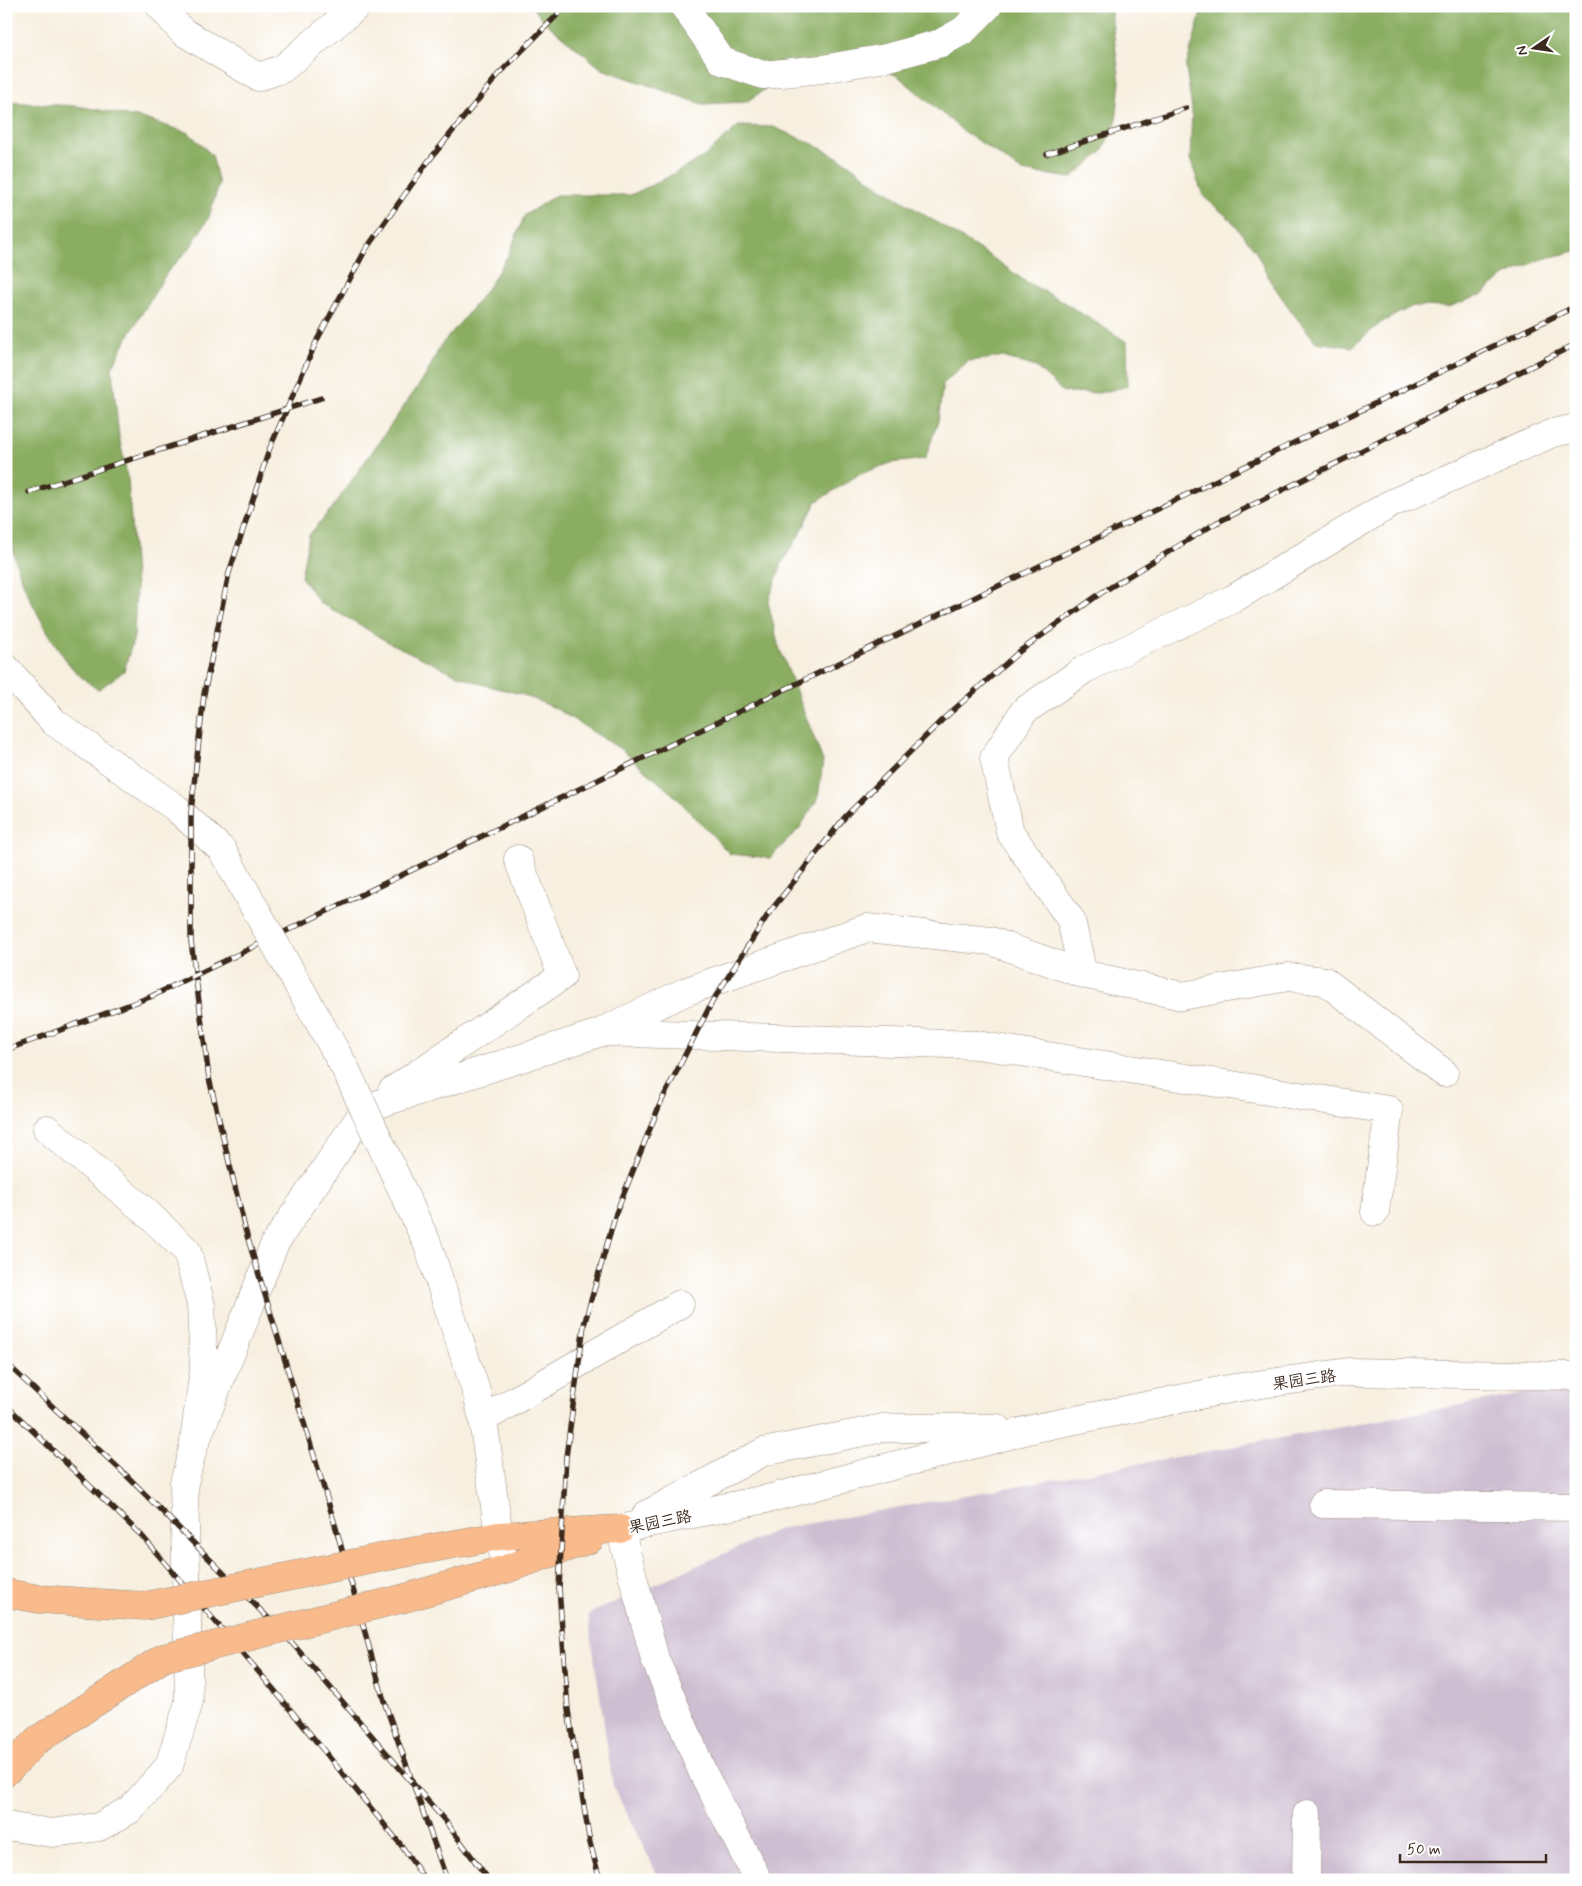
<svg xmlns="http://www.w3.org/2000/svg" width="1582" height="1886" viewBox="0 0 1582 1886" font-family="Mynerve,'LXGW WenKai TC',sans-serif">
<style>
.industrial{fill:#cebed2}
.forest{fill:#8aad62;stroke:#626c40}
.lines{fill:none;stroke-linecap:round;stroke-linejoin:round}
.minor-casing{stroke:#998c7e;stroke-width:29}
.major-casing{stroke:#998c7e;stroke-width:29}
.minor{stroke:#fff;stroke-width:28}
.major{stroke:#fabb8c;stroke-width:28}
.rail-casing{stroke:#3b2a1e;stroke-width:5.5}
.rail{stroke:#fff;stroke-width:4;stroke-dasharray:11;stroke-linecap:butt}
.minor-bridge-casing{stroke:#998c7e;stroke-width:29;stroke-linecap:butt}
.major-bridge-casing{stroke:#998c7e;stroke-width:29;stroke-linecap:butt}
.minor-bridge{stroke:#fff;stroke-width:28}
.major-bridge{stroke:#fabb8c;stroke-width:28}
.labels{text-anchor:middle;stroke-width:4;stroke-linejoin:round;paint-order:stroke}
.street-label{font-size:16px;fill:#3b2a1e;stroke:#fff}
</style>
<rect width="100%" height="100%" fill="#fff"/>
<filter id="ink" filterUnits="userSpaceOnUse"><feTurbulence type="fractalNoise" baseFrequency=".02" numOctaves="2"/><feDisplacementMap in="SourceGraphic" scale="10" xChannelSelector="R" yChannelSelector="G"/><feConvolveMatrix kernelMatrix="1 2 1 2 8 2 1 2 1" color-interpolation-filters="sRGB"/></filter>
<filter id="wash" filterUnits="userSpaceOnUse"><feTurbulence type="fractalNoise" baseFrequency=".0096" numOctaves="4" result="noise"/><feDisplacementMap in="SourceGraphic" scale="20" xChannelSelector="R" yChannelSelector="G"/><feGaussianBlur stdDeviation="1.12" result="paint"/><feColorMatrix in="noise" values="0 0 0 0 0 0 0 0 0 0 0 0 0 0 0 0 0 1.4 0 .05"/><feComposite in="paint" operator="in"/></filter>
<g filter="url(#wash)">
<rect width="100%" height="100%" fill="#f7efdf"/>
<path class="industrial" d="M1539 1391H1576V1880H660L613 1786 588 1614 779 1529Z"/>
<path class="forest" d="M531 6H1110L1120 82 1116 123 1101 153 1071 178 1021 171 994 151 964 132 898 76 855 59 776 82 746 102 702 104 602 69 547 24Z
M1203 6H1576V251L1539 260 1503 277 1481 295 1449 307 1413 306 1382 322 1352 347 1316 342 1292 312 1271 282 1255 250 1231 220 1203 196 1190 159 1192 110 1186 67Z
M6 102 77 106 142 118 189 133 212 155 219 184 209 217 190 248 168 271 127 338 112 368 119 437 128 479 136 588 134 637 124 671 98 690C88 682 76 674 69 664 48 636 19 584 13 550 8 529 11 506 6 485Z
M738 126 773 127 813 144 848 163 874 183 993 258 1025 281 1060 300 1127 342 1128 386 1099 393 1063 392 1036 367 1003 357 968 361 943 384 938 421 925 459 891 463 858 475 816 502 801 532 782 563 768 602 778 644 823 761 818 798 799 829 770 858 730 854 678 799 622 750 555 708 521 694 484 685 455 674 386 641 355 622 320 603 301 577 309 535 333 507 426 375 441 345 465 317 489 286 508 255 525 215 556 195H631L666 178 705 156Z"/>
</g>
<g filter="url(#ink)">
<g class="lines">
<g class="minor-casing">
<path id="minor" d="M160 6 182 31 258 77 282 69 357 6
M684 6 722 61 763 75 822 69 886 58 941 43 964 30 988 6
M6 668 54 722 176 808 222 850
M1083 974 1071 920 1010 832 994 758 1024 711 1085 669 1233 599 1390 504 1553 433 1576 428
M605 1030 687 991 867 928 991 941 1083 974 1182 996 1288 977 1325 981 1444 1073
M392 1091 562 976 518 859
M479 1403 483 1419 499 1536 506 1569
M483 1419 680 1304
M193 1448 275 1243 366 1108 602 1032 977 1045 1389 1110 1375 1212
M1323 1504 1576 1507
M646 1515 763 1452 883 1428H997
M620 1529 771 1498 1036 1428 1234 1388 1348 1372 1576 1376
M620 1529 655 1659 703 1773 758 1880
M6 1826 52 1833 99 1827 131 1809 169 1766 189 1702 184 1483 193 1448 204 1369 201 1305 187 1251 145 1211 47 1129
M1306 1880 1307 1814"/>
</g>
<g class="major-casing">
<path id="major" d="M394 1555 499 1536 620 1529
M6 1593 39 1599 145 1606
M405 1598 506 1569 590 1539
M6 1772 36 1741 163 1658"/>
</g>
<use href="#minor" class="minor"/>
<use href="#major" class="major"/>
<g class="rail-casing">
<path id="rail" d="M1047 154 1186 108
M29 492 321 398
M6 1050 150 997 1576 306
M6 1363 127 1476 286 1636 446 1822 489 1880
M6 1405 142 1536 275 1691 401 1845 425 1880
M447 1880 384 1701 336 1528 245 1229 209 1078 191 941V812L204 694 229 573 269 450 317 340 366 249 427 163 498 75 565 7
M600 1880 590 1843 568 1710 559 1588 566 1457 584 1325 616 1213 660 1104 712 1002 769 913 845 817 941 721 1020 651 1101 593 1216 523 1576 344"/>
</g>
<use href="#rail" class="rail"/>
<g class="minor-bridge-casing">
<path id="minor-bridge" d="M222 850 345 1068 427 1243 477 1394"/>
</g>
<g class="major-bridge-casing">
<path id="major-bridge" d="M145 1606 394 1555
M163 1658 405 1598"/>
</g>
<use href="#minor-bridge" class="minor-bridge"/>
<use href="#major-bridge" class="major-bridge"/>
</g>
</g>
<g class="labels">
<g class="street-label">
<text transform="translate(1304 1379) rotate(-8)" y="6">果园三路</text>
<text transform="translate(660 1521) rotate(-11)" y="6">果园三路</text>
</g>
</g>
<rect width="1582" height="1886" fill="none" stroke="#fff" stroke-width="25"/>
<g transform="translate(1534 48) rotate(257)" stroke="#ffffff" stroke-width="4" paint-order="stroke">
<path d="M0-4L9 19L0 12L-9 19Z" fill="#3b2a1e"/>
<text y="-8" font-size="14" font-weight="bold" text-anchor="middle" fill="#3b2a1e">N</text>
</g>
<path d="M1400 1854v8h146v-8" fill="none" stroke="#3b2a1e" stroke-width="2.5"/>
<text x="1407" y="1854" font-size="15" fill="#3b2a1e" stroke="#ffffff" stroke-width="4" paint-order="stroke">50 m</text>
</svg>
